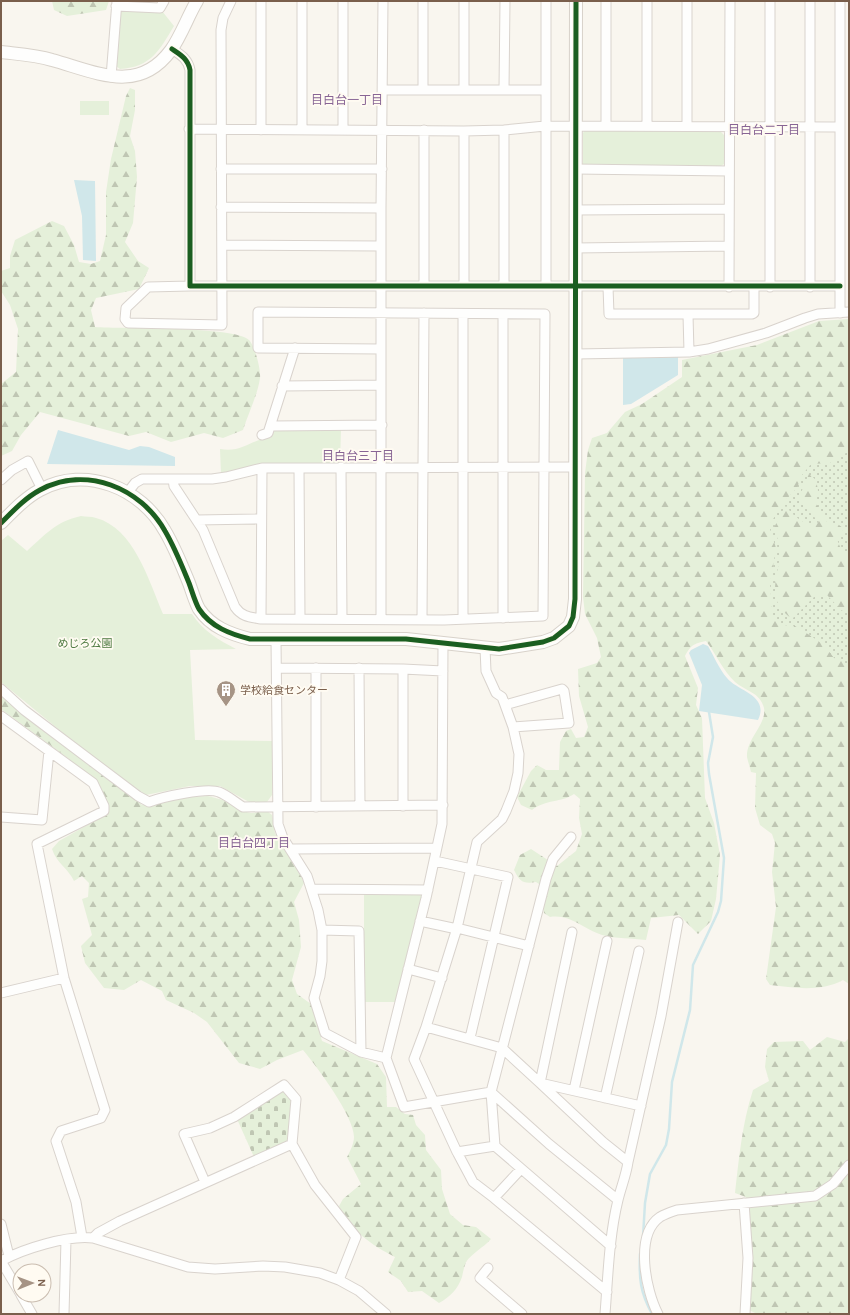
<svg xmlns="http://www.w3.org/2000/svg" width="850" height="1315" viewBox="0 0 850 1315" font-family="Karla,'Noto Sans JP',sans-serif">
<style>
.grass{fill:url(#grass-dots)}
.forest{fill:url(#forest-firs)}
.cemetery{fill:url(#cemetery-stones)}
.park{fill:#e5f0da}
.water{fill:#d0e7ea}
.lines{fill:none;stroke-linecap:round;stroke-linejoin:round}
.stream{stroke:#d0e7ea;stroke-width:2.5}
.street-casing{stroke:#d9d3cd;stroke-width:11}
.secondary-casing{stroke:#d8d2ca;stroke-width:14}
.street{stroke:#fefefd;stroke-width:9}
.secondary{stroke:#fefefd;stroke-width:12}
.cycleway-casing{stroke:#fffbf2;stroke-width:8}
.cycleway{stroke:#1b5e20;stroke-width:5}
.labels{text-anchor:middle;stroke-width:3.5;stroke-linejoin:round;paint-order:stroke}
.park-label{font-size:11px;fill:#4e7a41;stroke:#fffbf2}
.poi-label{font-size:11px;fill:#7a5f4c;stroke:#fffbf2;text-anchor:start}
.neighbourhood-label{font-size:12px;fill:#886595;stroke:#fffbf2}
</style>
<defs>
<pattern id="grass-dots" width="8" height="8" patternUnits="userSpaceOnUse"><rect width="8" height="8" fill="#e5f0da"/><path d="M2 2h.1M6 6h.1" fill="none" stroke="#bfc6b3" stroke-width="1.8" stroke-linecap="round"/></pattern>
<pattern id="forest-firs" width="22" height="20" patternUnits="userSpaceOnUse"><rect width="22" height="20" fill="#e5f0da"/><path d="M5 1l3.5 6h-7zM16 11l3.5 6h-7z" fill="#bfc6b3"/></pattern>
<pattern id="cemetery-stones" width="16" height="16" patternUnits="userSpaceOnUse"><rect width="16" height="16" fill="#e5f0da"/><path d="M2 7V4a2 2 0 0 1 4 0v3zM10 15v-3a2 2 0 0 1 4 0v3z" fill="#bfc6b3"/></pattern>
</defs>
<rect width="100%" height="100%" fill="#f9f6ef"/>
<path class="grass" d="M849 420V715L776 644 738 497Z"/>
<path class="forest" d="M52 1H109L106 10 67 16 54 10Z
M130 88 135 90V110L130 136 135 151 137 177 133 223 125 242 138 261 149 268 139 289 96 298 91 310 95 327C120 329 235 326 249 340 255 346 261 370 260 378 258 394 248 414 243 430L223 438 204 433 171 442 146 432 129 436 40 412 21 435 12 451 1 456V384L16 372 18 329 10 305 1 291V271L10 268V256L15 240 52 221 64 226 74 245 79 262 91 264 100 261 106 235V192L111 159 126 96Z
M849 319V451L830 463 811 464 802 475 797 488 782 504 769 526 776 548 770 584 773 619 782 625 795 626 811 636 824 645 834 658 843 661 849 668V984L843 980C821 992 795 988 770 985L766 979 776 907 772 872 775 843 772 834 760 825 755 808 756 773 751 772C750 767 748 762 747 757 746 739 767 724 764 708 760 692 745 691 735 682 723 671 716 654 706 641 693 644 691 645 685 656L698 688 696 705 702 718 705 798 714 823 720 855 716 899 711 921 698 934 679 915 651 918 646 940C632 938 616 939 602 935 583 929 571 914 550 917L544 913 543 906 545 888 536 882C523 884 520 882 514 870L520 855 531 849 557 866 576 851 582 834 579 818 580 799 574 794C561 803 546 799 532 810L521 805 517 797 531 771 537 765 546 770H559L560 742 566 731 571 729 576 738 584 737 588 727 579 696 578 669 597 663 601 657 597 638 585 614 583 597 585 473 588 450 592 438 607 433 625 412 642 404 682 377V360L757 345 819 321Z
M809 474 816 480 818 490 816 503 826 521 839 525 844 529 837 539 840 547 849 554V614L841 610 827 595 814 597 792 619C763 598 780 577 780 549 780 543 776 535 774 528L781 513 786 506C794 517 801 522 813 525L819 522 799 501 803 487Z
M1 696 38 727 134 797 142 805H151L172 798 208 796 223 800 242 811 251 813 267 811 272 815 275 833 283 848 297 866 304 883 294 902 299 920 301 947 292 980 297 994 311 1004 322 1041 377 1064 386 1077 387 1107H396L405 1114 413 1115 416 1125 425 1135 426 1150 441 1170 442 1189 450 1214 463 1225 476 1227 491 1239C483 1248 472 1253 466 1262 464 1267 463 1272 462 1277 458 1289 450 1297 439 1303L422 1291 408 1292 401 1281 388 1272 395 1257C373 1246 348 1229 339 1206L343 1199 361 1184 347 1157C350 1152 354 1143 354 1137 354 1116 317 1067 303 1050L277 1060 260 1069 239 1063 207 1022 194 1013 166 1000 162 991 141 980 124 990 104 988 85 963 81 946 92 935 82 899 88 897 89 883 82 876 74 881C68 868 57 864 52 849L59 841 107 814 108 807 99 784 69 759 1 709Z
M827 1037 845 1042 849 1038V1314H757L749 1310 746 1197 735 1193C739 1158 742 1124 753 1090L769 1081 765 1067 767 1049 774 1042 803 1041 810 1050Z"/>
<path class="cemetery" d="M283 1087 294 1100 291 1139 254 1157 237 1119Z"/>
<path class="park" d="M122 10 162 11 174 26C159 51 151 67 120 69L116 66 119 13Z
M80 101H109V115H80Z
M585 130 721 132 725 136 724 164 721 166H585L583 164V133Z
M277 429 341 430 340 463H264L221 474 220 449C243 453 250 439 271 438L272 433Z
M81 516C86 517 91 516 96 518 134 528 149 581 163 614H192C203 631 219 640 236 649L190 650 195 740 272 741V795L267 802H249L220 786H190L146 795 91 756 1 682V541L8 535 27 551C46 534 55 522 81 516Z
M364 892 424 894 396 1002H364Z"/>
<path class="water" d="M74 180 95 181 96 261 83 260 82 216Z
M678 357V375L631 404 623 405V358Z
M58 430 129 450 140 446 149 447 175 457V466L47 464Z
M703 644 708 646C714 656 719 669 727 678 737 691 770 695 758 720L699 711 702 685 689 653 691 650Z"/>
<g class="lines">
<path class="stream" d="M643 1237 645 1203 650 1174 666 1145 669 1129 672 1082 690 1010 693 965 718 912 721 901 724 858 709 774 708 763 713 737 709 712
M640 1254C639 1279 640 1292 652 1314"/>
<g class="street-casing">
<path id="street" d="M343 1V130
M606 1V125
M770 1V287
M810 1V287
M116 6 160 8 164 1
M172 49C181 55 188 59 190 70V286H840
M111 77 117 1
M423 89V1
M504 89 505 1
M383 90H545
M464 90V1
M647 126V1
M687 126V1
M189 129 464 131 504 130 545 126 839 127
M302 129V1
M261 130V1
M221 169H382
M575 169 729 171
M221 207 381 208
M575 210 728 209
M222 245 381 246
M575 248 729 246
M190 286 148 287 126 308 125 319 128 323 222 325 221 30 223 18 231 1
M424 286V130
M464 286V131
M504 286V130
M546 286V1
M608 287 609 314H752L754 313V287
M729 287 730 1
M840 313V1
M463 314V618
M688 315 689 352
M576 354 689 352 708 349 766 333 805 318 818 314 849 312
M282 386 381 385
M272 426 382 425
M262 435 268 433 295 348
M341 467 342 619
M299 468 300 619
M173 479 174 486 203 530 235 607C242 617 250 617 261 619L444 620 543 616 545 314 258 312V348L381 349
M1 480 12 470 28 461 42 489
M128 492 135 483 142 479H212L226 477 262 468 576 467
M197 520 261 519
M503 618V314
M261 619 262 468
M381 619V208L383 1
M422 620 424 313
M276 640 278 824 283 838 307 876 318 910 322 930V961L320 976 314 998 325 1033 361 1052 386 1058 426 898 442 824 443 643
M485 648 486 671 496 693 502 697 505 705 513 727 519 754 518 773 514 791 506 811 502 819 477 842 457 928 426 1027 414 1059 457 1152 473 1182 494 1198 607 1292
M277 668 403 669 443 671
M316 668V807
M359 668 360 806
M1 689 24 710 138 796 149 802C162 797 207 787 219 792 227 795 235 802 243 807L443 805
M505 705 562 689 564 691 569 723 513 727
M1 716 93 783 104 806V811L37 844 64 978 105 1110 101 1118 61 1131 56 1141 76 1202 82 1237
M403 806V669
M1 817 42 820 49 751
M571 837 553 859 546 879 491 1092 549 1144 618 1200
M291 849 436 848
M435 861 508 877 470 1038
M312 889 428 890
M420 921 457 929
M457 928 529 946
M322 930 359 931 361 1052
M572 932 540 1083 603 1142 628 1162
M408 969 442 978
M1 993 64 978
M426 1027 502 1048 540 1083 641 1106
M386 1058 404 1107 491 1092 495 1146 611 1246
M574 1090 607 941
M605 1098 639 951
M457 1152 495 1146
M205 1182 184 1134 210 1128 234 1117 284 1085 296 1099 292 1144
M494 1198 521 1169
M744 1203 748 1258 745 1314
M1 1224 9 1256
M93 1238 98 1233 120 1221 292 1144 315 1185 356 1237 339 1280
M1 1261C23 1249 67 1235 93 1238L188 1267 215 1269 263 1266 285 1267 320 1273 339 1280 359 1291 386 1314
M1 1261 20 1293
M488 1268 480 1278 522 1314
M21 1295 32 1314
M64 1314 66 1240
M605 1314C608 1276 609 1237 618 1200 621 1187 626 1176 628 1162L661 1016 678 922
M658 1314C646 1291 634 1235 660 1217 665 1214 671 1212 677 1210L815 1196 833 1184 849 1165"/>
</g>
<g class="secondary-casing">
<path id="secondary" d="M1 52C18 54 36 55 52 60 96 72 138 95 171 50 181 36 188 16 197 1
M1 523C13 511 25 498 40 490 86 465 141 488 165 531 175 548 182 566 189 583 192 591 195 602 199 609 211 627 230 634 250 639H406L499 649 543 642 554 638 569 626 573 617 575 599 576 1"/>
</g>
<use href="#street" class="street"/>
<use href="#secondary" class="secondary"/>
<g class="cycleway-casing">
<path id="cycleway" d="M172 49C181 55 188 59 190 70V286H840
M1 523C13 511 25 498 40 490 86 465 141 488 165 531 175 548 182 566 189 583 192 591 195 602 199 609 211 627 230 634 250 639H406L499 649 543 642 554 638 569 626 573 617 575 599 576 1"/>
</g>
<use href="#cycleway" class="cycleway"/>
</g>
<defs>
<g id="building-pin" transform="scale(1)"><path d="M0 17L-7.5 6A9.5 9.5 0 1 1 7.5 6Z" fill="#a69485" stroke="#fffbf2"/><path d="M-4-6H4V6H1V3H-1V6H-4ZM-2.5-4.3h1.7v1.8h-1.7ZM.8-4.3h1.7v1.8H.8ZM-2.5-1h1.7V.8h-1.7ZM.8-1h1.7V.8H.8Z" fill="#fff"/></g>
</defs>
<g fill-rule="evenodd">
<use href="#building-pin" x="226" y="690"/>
</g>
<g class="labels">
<g class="park-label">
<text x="85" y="647">めじろ公園</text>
</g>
<g class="poi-label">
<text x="240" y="694">学校給食センター</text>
</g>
<g class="neighbourhood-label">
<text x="347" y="104">目白台一丁目</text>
<text x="764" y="134">目白台二丁目</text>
<text x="358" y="460">目白台三丁目</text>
<text x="254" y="847">目白台四丁目</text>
</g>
</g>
<rect width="850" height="1315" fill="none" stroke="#7a5f4c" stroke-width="4"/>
<g transform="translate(32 1283) rotate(89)"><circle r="19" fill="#fffbf2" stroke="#cabdb0"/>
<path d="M0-3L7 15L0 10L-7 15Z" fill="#a69485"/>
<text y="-6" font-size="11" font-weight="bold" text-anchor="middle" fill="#7a5f4c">N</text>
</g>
</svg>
